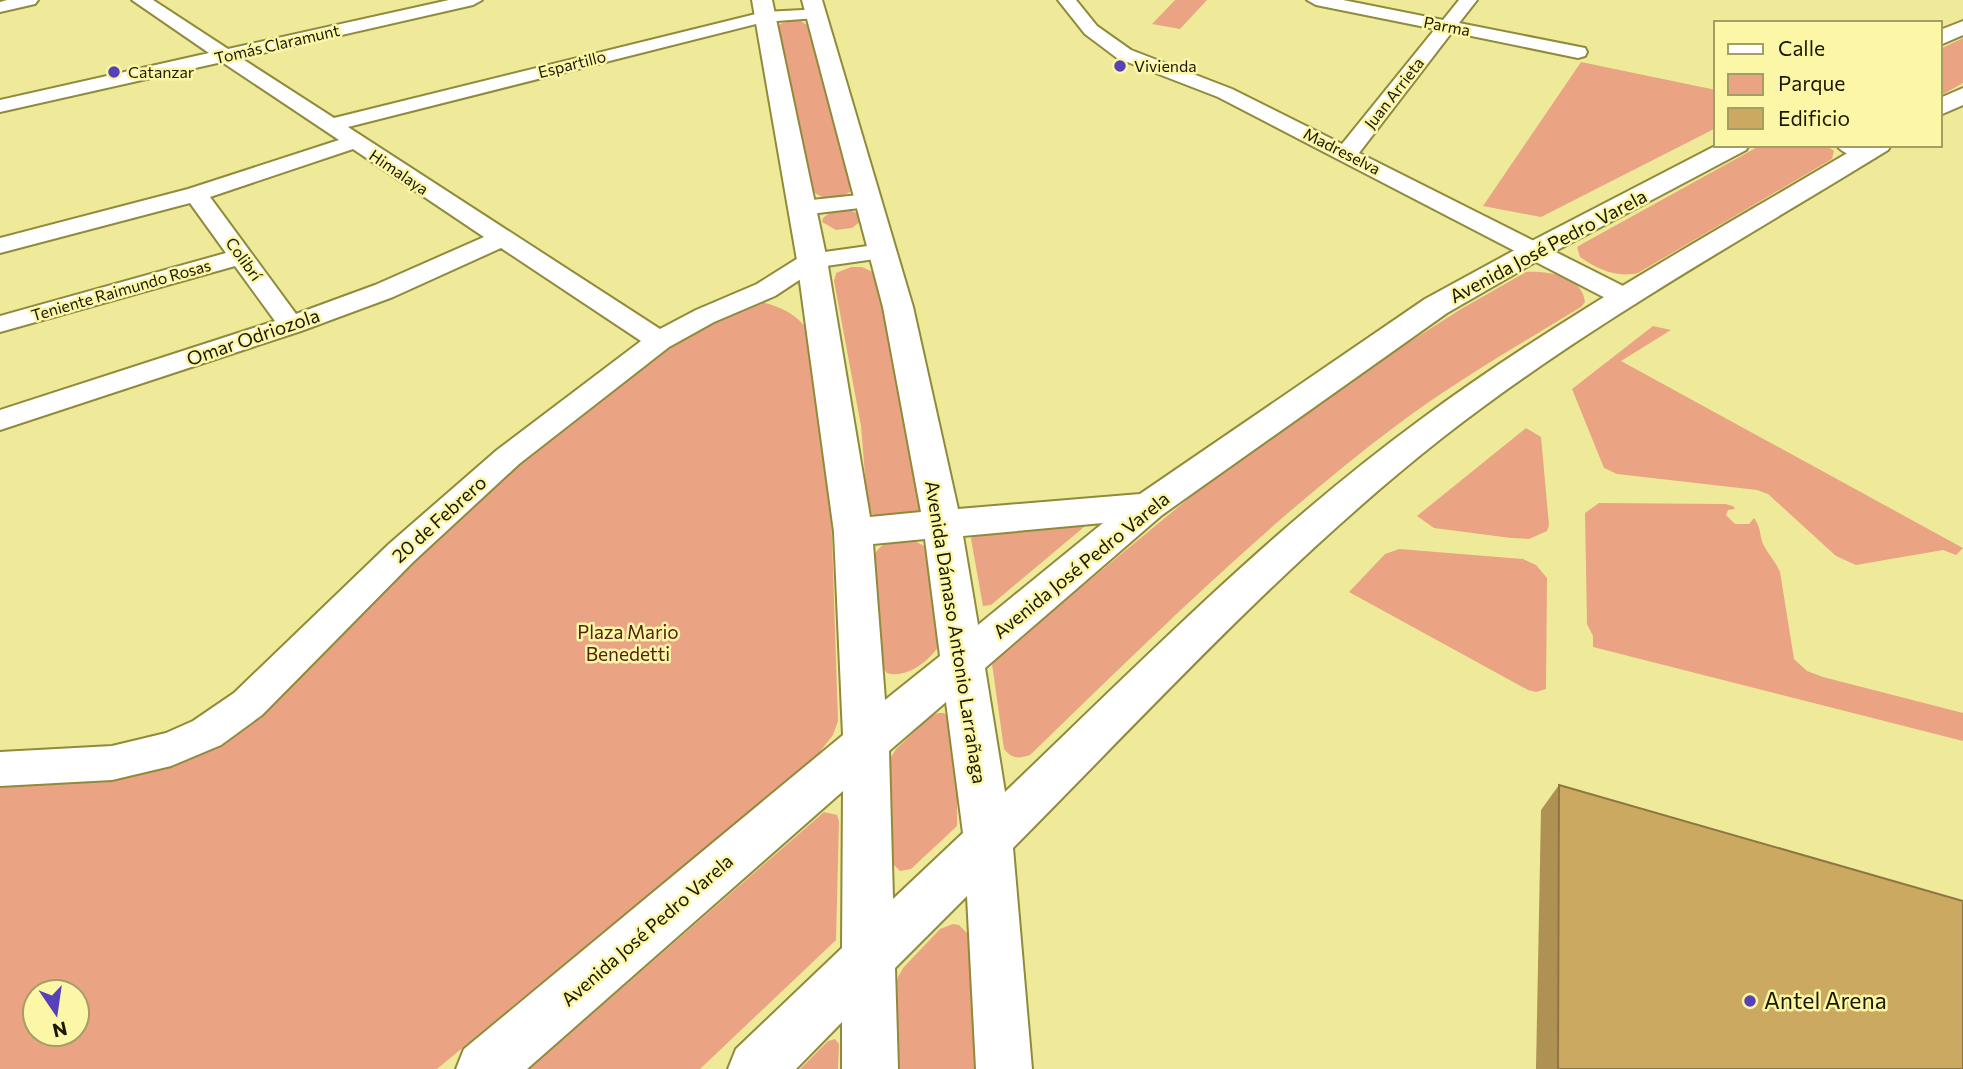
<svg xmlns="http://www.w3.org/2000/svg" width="1963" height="1069" viewBox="0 0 1963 1069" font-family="Commissioner,sans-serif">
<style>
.green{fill:#eaa484;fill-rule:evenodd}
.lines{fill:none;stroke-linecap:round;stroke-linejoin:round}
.street-casing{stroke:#908a3b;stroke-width:4}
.secondary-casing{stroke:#908a3b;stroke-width:4}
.street{fill:#fff;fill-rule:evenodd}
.secondary{fill:#fff;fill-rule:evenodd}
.wall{fill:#af9153}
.building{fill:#cba960;stroke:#8e7643;stroke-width:2}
.poi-dot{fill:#5641b9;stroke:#fcf7a7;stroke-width:2.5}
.labels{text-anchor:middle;stroke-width:5;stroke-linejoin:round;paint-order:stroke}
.far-street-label{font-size:16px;fill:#1b1800;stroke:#fcf7a7}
.far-poi-label{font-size:16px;fill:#1b1800;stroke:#fcf7a7;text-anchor:start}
.street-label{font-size:19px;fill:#1b1800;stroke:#fcf7a7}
.park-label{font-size:19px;fill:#51230b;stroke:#fcf7a7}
.near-poi-label{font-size:23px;fill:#1b1800;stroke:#fcf7a7;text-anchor:start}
</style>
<rect width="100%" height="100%" fill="#efea9a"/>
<path class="green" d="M1175 0H1207L1180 29 1152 24Z
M789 21H801L807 25 852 186 850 192C839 199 824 201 814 192L777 28 780 24Z
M1963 38V83L1940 96V49Z
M1581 62 1716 90V128L1541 217 1483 206Z
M1761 145H1826L1834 151 1832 159 1638 273C1616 278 1597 269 1580 257L1577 247 1582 244Z
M847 209 859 214 861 221 852 228 836 230 822 222 823 218 832 211Z
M851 267H862L875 273 889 319 922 511 917 512 876 516 868 512 861 426 834 281 836 273Z
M1526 272C1547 271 1582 275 1585 302L1581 307C1519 345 1456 381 1397 425 1265 524 1148 641 1030 755 1018 759 1012 759 1004 749L992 664 995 658 1234 461 1356 376 1461 309Z
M755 301C776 304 797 313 809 332L831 507 838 721 833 735 819 753 437 1069H0V780L119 774 287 686 533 447 666 346ZM35 992H77V1034H35Z
M1653 326 1671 330 1621 361 1963 548 1956 555 1943 550 1856 565 1836 556 1768 494 1757 490 1617 474 1604 468 1572 389Z
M1526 428 1541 437 1549 525 1547 531 1529 539 1511 538 1434 528 1417 516Z
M1599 503 1725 504 1733 506 1735 509 1728 510 1726 515 1735 524H1749L1754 518C1762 529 1759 536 1764 546 1769 555 1776 562 1780 572L1794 659 1807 671 1823 677 1963 713V741L1593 647V636L1587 624 1585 513Z
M1084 523V527L991 605 983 606 971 539 973 534Z
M909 538 928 548 940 644C930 661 906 679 887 673L882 667 873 559C878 542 894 540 909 538Z
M1399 549 1523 559 1536 565 1547 578 1546 689 1536 692 1528 690 1349 592 1385 554Z
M938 713H944L950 719 957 788V826L911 869 900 871 892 863 888 762 896 749 931 716Z
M824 812 837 815 839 821 836 940 700 1069H529Z
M953 924 959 925 969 935 979 1069H897L895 992 898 977 903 968 940 929Z
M835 1039 839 1044 838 1069H800L828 1041Z"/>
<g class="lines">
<g class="street-casing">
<path id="street" d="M7 0H38L35 4 0 12V2Z
M132 0H153L228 49 449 0H482L473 5 241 58 334 118 764 12 822 9 825 13 822 17 816 18 764 22 348 127 660 329 696 310 757 284 803 255 882 244 891 246 894 251 891 256 882 258 819 267 775 296 714 322 669 347 519 464 413 562 262 715 221 745 171 766 112 780 0 786V752L112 746 166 733 193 721 234 693 389 544 497 450 641 341 501 248 393 297 301 331 0 430V410L275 321 235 266 0 332V316L226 253 190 203 0 253V238L188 189 339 140 222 62 0 112V100L209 53ZM353 149 484 237 375 285 296 314 210 197Z
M1058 0H1076L1097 26 1131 50 1232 89 1342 144 1435 29 1316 5 1307 0H1343L1443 20 1459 0H1477L1459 23 1585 48 1587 52 1585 56 1578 58 1452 32 1359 153 1635 292 1639 298 1635 304 1626 306 1617 304 1218 97 1117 58 1085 34Z
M1836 145H1867L1878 153 1875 158C1863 161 1844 155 1836 145Z
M868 194 876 196 880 201 876 206 802 215 794 213 790 208 794 203 802 201Z"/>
</g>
<g class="secondary-casing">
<path id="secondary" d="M752 0H772L827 260 870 517 921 512 883 307 802 0H822L913 307 958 509 1140 494 1425 299 1524 245 1717 145H1749L1746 150 1544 257 1447 313 1162 515 985 668 1005 792C1139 664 1270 530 1420 420 1559 317 1712 234 1861 145H1891L1888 150C1737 243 1581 329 1442 438 1286 561 1152 708 1013 848L1032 1069H976L967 896 895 968 898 1069H842V1022L796 1069H728L736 1049 842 948 843 791 527 1069H456L464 1049 843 735 834 532 797 260ZM1103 523 978 625 963 536ZM925 539 940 656 885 700 873 544ZM946 702 963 833 893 899 889 751Z
M1963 21V35L1940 45V30Z
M1963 88V105L1940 115V98Z"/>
</g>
<use href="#street" class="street"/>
<use href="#secondary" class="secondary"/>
</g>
<path class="wall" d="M1559 785 1963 1069H1536L1541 810Z"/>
<path class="building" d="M1559 785 1963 901V1069H1558Z"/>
<g class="poi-dot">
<circle cx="1120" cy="66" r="7"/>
<circle cx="114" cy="72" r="7"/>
<circle cx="1750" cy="1001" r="7"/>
</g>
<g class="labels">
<g class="far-street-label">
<text transform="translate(1447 26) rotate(11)" y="6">Parma</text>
<text transform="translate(277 44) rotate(-13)" y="6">Tomás Claramunt</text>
<text transform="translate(572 64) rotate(-14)" y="6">Espartillo</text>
<text transform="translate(1394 93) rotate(-52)" y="6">Juan Arrieta</text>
<text transform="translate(1342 151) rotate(27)" y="6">Madreselva</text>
<text transform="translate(399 172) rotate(34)" y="6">Himalaya</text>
<text transform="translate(244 259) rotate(54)" y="6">Colibrí</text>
<text transform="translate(121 290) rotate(-16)" y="6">Teniente Raimundo Rosas</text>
</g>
<g class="far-poi-label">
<text x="1134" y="72">Vivienda</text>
<text x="128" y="78">Catanzar</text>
</g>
<g class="street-label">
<text transform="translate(1548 246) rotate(-28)" y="7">Avenida José Pedro Varela</text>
<text transform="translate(253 337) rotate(-19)" y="7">Omar Odriozola</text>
<text transform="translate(439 519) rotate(-42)" y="7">20 de Febrero</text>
<text transform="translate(1081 565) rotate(-39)" y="7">Avenida José Pedro Varela</text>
<text transform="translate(956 632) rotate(81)" y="7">Avenida Dámaso Antonio Larrañaga</text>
<text transform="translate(647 930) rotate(-41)" y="7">Avenida José Pedro Varela</text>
</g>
<g class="park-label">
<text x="628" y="639">Plaza Mario<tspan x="628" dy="22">Benedetti</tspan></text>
</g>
<g class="near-poi-label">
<text x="1764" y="1009">Antel Arena</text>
</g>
</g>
<rect x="1714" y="21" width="228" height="126" fill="#fcf7a7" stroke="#a29e64" stroke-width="2"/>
<rect x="1728" y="44" width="35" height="10" fill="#ffffff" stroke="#a29e64" stroke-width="2"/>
<text x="1778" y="56" font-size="21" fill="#1b1800">Calle</text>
<rect x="1728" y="74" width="35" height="21" fill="#eaa484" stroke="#a29e64" stroke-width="2"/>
<text x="1778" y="91" font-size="21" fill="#1b1800">Parque</text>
<rect x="1728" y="108" width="35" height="21" fill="#cba960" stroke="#a29e64" stroke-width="2"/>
<text x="1778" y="126" font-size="21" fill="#1b1800">Edificio</text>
<g transform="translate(56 1013) rotate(167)"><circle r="33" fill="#fcf7a7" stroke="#a29e64" stroke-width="2"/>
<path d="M0-5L12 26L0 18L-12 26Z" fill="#5641b9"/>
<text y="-10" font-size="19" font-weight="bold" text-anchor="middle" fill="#1b1800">N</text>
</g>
</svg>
